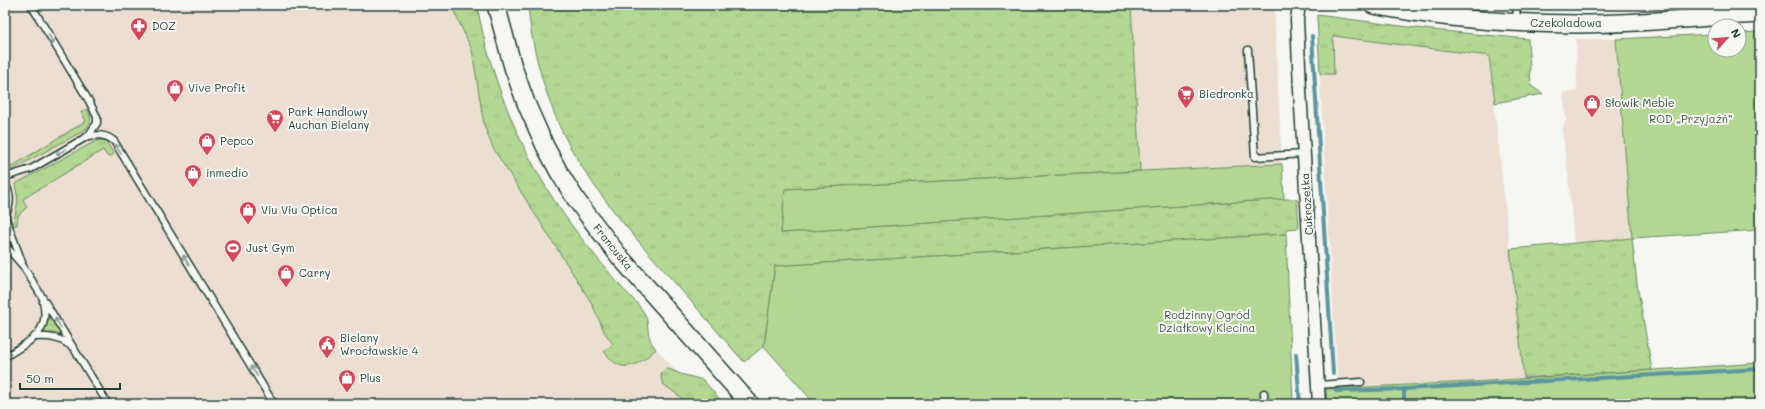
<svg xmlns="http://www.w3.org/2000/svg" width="1765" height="409" viewBox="0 0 1765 409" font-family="Mali,sans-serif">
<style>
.built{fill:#ecdfd2}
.grass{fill:url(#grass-tufts);stroke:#698a64}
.green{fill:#b3d893;stroke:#698a64}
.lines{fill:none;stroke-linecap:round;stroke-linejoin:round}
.stream{stroke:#5c969e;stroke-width:4}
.lane-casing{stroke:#1f3d34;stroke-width:9}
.street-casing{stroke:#1f3d34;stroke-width:15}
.secondary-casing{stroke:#1f3d34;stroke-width:20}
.lane{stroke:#f6f6f2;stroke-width:6}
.street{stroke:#f6f6f2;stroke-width:12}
.secondary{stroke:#f6f6f2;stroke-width:17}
.oneway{stroke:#8a9a93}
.labels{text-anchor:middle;stroke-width:4;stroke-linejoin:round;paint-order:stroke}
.street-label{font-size:11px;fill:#1f3d34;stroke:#f6f6f2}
.poi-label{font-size:11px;fill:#1f3d34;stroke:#f6f6f2;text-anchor:start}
.park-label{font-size:11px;fill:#3d5c47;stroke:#f6f6f2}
</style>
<defs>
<pattern id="grass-tufts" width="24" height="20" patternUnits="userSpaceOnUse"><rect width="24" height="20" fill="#b3d893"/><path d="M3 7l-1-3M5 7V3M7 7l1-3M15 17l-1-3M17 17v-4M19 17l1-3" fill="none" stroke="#9aba7f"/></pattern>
</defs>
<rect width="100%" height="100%" fill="#f6f6f2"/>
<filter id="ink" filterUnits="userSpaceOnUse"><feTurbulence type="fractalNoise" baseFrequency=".025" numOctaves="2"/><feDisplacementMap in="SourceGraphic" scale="8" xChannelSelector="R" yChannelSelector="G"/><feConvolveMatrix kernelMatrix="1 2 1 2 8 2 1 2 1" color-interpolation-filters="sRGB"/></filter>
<g filter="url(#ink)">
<path class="built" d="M5 5H477L491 66 502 96 524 146 551 194 583 245 645 313 650 342 678 373 718 404H5Z
M1131 5H1274L1282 164 1140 171Z
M1333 36 1489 56 1524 378 1338 388 1320 86V74H1334Z
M1576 39H1616L1632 238 1574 243 1568 176 1562 130 1566 120 1563 93 1577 91Z"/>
<path class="grass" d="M451 5H477C491 84 527 168 576 231 591 251 606 269 622 288 629 295 639 304 644 313 651 325 644 335 656 349 637 367 621 376 604 351L613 344 605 333 591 302 493 148 484 125 472 50Z
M528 5H1131L1140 171 786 189 781 233 1284 199H1297L1299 228 1286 229V234L775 266 764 346 744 362C716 330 689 299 662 268 623 224 584 179 559 125 543 87 531 46 528 5Z
M1317 15 1432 30 1528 39 1531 86 1543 94 1495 103 1489 56 1333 36 1334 74H1320Z
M87 109C92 118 92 122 85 130L13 169 5 170V162L9 168 86 121 81 112Z
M102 140 107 143 114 154 110 157 107 156 103 150 23 199 27 207 18 216 17 225 13 226 18 200 15 184 96 141Z
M1632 238 1637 284 1652 370 1524 378 1510 249Z
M51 313 64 336 54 333H44Z
M666 368 681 374 703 380 724 404H690L663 384C660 377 660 373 666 368Z"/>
<path class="green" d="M1760 32V230L1632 238 1616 39 1715 34V50H1739V33Z
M1282 164 1284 199 781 233 785 189Z
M1286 234 1293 404H815L764 346 775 266Z
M1760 363V404H1327L1326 389 1487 381Z"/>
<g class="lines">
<path class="stream" d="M1312 36 1333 373
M1296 354 1300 404
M1404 389 1760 369
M1336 391 1404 389V404"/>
<g class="lane-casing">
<path id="lane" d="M1516 22 1517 5
M1248 50 1255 157 1303 154
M88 136C99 135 105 134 114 141L274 404
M5 177 31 169 88 136 97 123V117L89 101 31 5
M5 184C12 195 11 205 5 216
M5 216 22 262
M5 245 23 266 108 404
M36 337C50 336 61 338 72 347
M5 357C28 342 51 334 43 302
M1318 385 1361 382
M1264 393 1265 404"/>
</g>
<g class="street-casing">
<path id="street" d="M1299 5 1297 19 1300 90 1319 404"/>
</g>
<g class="secondary-casing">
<path id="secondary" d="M496 5 513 67 526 103 545 146 560 174 577 201 619 256 750 404
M1373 5C1438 18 1512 24 1578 24 1639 24 1699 17 1760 14"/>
</g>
<use href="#lane" class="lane"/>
<use href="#street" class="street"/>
<use href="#secondary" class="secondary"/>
</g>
<defs><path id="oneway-shaft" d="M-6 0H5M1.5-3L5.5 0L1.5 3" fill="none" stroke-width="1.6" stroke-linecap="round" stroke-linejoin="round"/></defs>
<g class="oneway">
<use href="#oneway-shaft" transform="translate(51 39) rotate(60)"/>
<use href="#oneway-shaft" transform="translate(118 149) rotate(-122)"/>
<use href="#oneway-shaft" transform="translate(61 152) rotate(150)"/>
<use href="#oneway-shaft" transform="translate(186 260) rotate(-121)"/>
<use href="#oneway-shaft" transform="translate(58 323) rotate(-121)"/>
<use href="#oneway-shaft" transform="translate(254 371) rotate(-121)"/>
</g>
</g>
<defs>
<g id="pharmacy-pin" transform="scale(0.9)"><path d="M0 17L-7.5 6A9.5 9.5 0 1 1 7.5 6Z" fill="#d1495b" stroke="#f6f6f2"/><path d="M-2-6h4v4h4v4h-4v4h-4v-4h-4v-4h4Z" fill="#fff"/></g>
<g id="shop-pin" transform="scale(0.9)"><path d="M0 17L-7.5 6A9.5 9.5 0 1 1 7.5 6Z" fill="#d1495b" stroke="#f6f6f2"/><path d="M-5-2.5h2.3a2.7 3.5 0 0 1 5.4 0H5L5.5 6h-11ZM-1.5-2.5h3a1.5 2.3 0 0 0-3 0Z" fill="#fff"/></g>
<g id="supermarket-pin" transform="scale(0.9)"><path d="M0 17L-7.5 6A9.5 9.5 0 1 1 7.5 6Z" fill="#d1495b" stroke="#f6f6f2"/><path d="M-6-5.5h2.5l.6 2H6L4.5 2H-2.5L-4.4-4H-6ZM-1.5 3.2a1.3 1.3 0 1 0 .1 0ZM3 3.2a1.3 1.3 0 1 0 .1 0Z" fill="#fff"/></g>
<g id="stadium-pin" transform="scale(0.9)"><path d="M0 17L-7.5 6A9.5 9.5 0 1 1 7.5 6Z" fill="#d1495b" stroke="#f6f6f2"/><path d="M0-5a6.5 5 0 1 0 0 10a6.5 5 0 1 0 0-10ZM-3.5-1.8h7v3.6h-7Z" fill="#fff"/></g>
<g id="civic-pin" transform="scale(0.9)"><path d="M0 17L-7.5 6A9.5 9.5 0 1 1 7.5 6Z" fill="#d1495b" stroke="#f6f6f2"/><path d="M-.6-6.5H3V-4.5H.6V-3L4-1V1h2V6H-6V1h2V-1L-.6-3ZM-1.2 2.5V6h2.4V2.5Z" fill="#fff"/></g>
</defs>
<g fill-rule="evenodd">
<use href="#pharmacy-pin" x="139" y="26"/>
<use href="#shop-pin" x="175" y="88"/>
<use href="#supermarket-pin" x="1186" y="94"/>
<use href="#shop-pin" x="1592" y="103"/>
<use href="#supermarket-pin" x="275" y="118"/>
<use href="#shop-pin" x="207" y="141"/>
<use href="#shop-pin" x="193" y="173"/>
<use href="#shop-pin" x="248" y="210"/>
<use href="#stadium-pin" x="233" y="248"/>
<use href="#shop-pin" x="286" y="273"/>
<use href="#civic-pin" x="327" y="344"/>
<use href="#shop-pin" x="347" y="378"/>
</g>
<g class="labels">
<g class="street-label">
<text x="1566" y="27">Czekoladowa</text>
<text transform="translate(1307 204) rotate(-94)" y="4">Cukrozetka</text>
<text transform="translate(613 247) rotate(51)" y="4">Francuska</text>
</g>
<g class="poi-label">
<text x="152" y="30">DOZ</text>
<text x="188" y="92">Vive Profit</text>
<text x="1199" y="98">Biedronka</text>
<text x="1605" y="107">Słowik Meble</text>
<text x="288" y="116">Park Handlowy<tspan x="288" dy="13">Auchan Bielany</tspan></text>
<text x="220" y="145">Pepco</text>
<text x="206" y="177">inmedio</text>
<text x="261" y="214">Viu Viu Optica</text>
<text x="246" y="252">Just Gym</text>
<text x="299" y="277">Carry</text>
<text x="340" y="342">Bielany<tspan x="340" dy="13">Wrocławskie 4</tspan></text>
<text x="360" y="382">Plus</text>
</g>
<g class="park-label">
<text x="1691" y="123">ROD „Przyjaźń”</text>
<text x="1207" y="319">Rodzinny Ogród<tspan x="1207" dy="13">Działkowy Klecina</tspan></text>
</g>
</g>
<rect width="1765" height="409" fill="none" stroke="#f6f6f2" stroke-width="20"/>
<rect x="10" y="10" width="1745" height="389" fill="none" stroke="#1f3d34" stroke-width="1.5" filter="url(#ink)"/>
<g transform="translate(1727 38) rotate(63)"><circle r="19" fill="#f6f6f2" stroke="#a0aca6"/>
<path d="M0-3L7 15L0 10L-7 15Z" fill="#d1495b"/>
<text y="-6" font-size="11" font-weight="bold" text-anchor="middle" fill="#1f3d34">N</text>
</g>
<path d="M20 383v6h100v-6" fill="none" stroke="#1f3d34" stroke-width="2"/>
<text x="26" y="383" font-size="12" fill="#1f3d34" stroke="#f6f6f2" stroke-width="3" paint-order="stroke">50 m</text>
</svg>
